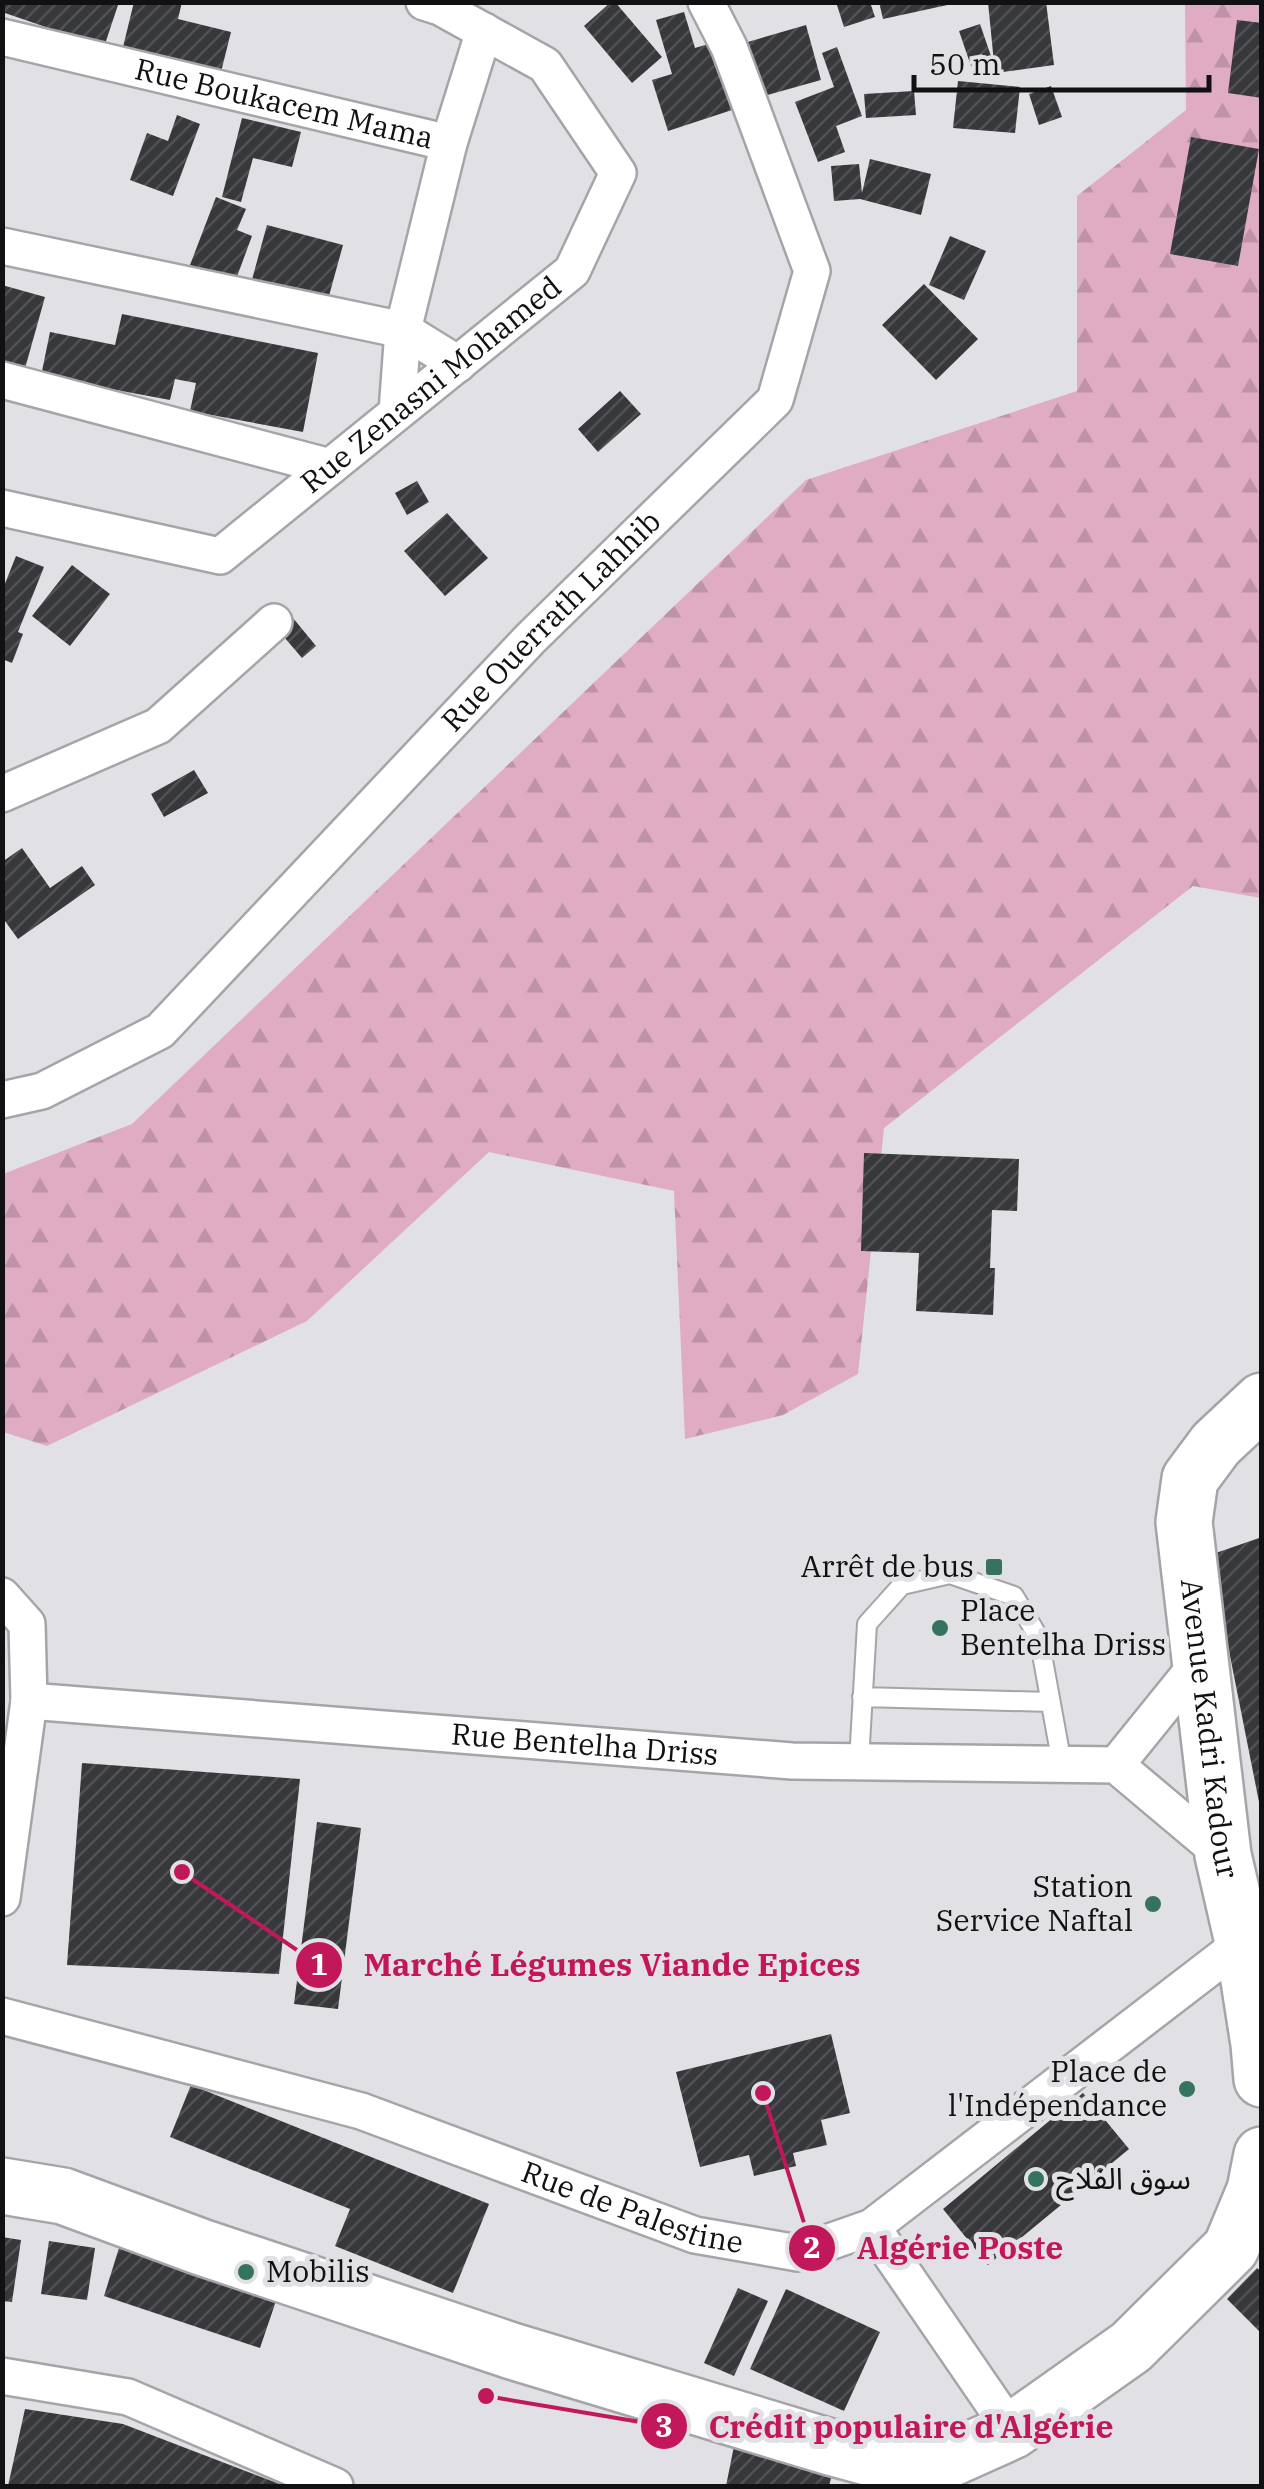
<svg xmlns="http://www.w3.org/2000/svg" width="1264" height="2489" viewBox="0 0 1264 2489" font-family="'IBM Plex Serif','Noto Sans Arabic',serif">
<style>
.forest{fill:url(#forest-firs)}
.building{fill:url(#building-hatch)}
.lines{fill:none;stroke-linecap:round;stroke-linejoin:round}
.service-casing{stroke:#a5a4a8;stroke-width:22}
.minor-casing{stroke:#a5a4a8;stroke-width:40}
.primary-casing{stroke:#a5a4a8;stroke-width:60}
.service{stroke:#fff;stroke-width:18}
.minor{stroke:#fff;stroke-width:35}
.primary{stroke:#fff;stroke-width:55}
.poi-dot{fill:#36735e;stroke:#e1e0e4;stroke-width:4}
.labels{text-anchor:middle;stroke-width:10;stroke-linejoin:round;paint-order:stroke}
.street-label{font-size:30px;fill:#111012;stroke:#e1e0e4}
.poi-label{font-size:30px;fill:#111012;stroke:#e1e0e4;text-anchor:end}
.leader{fill:none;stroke:#c2185b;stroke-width:4}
.callout-dot{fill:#c2185b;stroke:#e1e0e4;stroke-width:4}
.mark-label{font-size:30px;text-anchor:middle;font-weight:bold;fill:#fff}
.callout-label{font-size:32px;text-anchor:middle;font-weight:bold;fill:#c2185b;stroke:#e1e0e4;stroke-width:10;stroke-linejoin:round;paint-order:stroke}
</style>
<defs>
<pattern id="forest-firs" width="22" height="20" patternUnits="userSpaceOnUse" patternTransform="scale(2.5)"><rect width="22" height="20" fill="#e0acc4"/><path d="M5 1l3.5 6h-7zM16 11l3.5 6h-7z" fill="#bf93a7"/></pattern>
<pattern id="building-hatch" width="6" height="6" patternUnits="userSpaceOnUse" patternTransform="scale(2.5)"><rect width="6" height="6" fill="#37383b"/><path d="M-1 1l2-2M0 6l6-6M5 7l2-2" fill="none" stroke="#515154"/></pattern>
</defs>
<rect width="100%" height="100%" fill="#e1e0e4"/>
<path class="forest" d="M1185 3H1261V898L1193 886 884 1128 858 1374 783 1415 685 1439 674 1191 489 1152 307 1321 47 1446 3 1432V1174L132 1124 806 480 1077 391V196L1186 110Z"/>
<path class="building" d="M2 2H119L104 47 2 12Z
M134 2H182L178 19 231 32 221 72 123 47Z
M611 2H615L662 57 632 83 584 26Z
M836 2H870L875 17 844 27Z
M879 2H951L952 4 883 19Z
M988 2H1046L1054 65 995 73Z
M684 12 695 48 712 43 732 110 668 131 652 80 672 74 656 20Z
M1237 20 1262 23V98L1228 93Z
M980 24 992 59 971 66 959 31Z
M806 25 821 80 757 98 741 44Z
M837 47 862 116 836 126 845 152 818 162 795 102 834 87 822 53Z
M958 81 1020 87 1015 133 953 128Z
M1051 86 1062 117 1039 125 1029 94Z
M914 91 916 115 866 118 864 94Z
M177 115 200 124 173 196 130 180 147 133 168 141Z
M242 118 301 132 292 167 253 158 241 202 222 197Z
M1191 137 1259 149 1238 266 1170 254Z
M870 159 931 174 921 215 860 199 834 201 831 166 859 164 862 193Z
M216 197 246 209 237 230 252 236 235 282 190 265Z
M267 225 343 245 327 303 251 283Z
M950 236 986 251 964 300 929 285Z
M924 284 978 339 936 380 882 325Z
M2 285 45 297 24 372 2 365Z
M122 314 318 353 303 432 190 411 196 383 175 379 170 400 41 376 50 332 115 345Z
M620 391 641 414 598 452 578 429Z
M417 481 429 502 407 515 395 493Z
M447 513 488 558 445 596 404 551Z
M16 556 44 567 18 632 23 634 12 663 2 659V591Z
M72 565 110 594 70 646 32 616Z
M293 618 316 646 302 658 278 630Z
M194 770 208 793 164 817 151 794Z
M22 848 50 888 82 866 95 885 18 939 2 917V862Z
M864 1153 1019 1159 1017 1211 992 1210 990 1268H995L993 1315 916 1311 919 1253 861 1251Z
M1262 1537V1807H1260L1210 1555Z
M82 1763 300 1779 279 1974 67 1965Z
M317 1822 361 1828 338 2009 294 2004Z
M831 2034 850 2113 821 2120 827 2145 793 2153 796 2166 754 2176 749 2155 700 2167 676 2072Z
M191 2085 489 2204 453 2293 335 2246 350 2209 170 2137Z
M1083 2093 1129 2149 988 2265 943 2209Z
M2 2237 21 2240 12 2302 2 2301Z
M49 2241 95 2248 87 2300 41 2294Z
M119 2248 276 2301 260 2348 104 2296Z
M1257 2268 1262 2272V2334L1227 2299Z
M738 2288 768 2301 734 2376 704 2363Z
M786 2289 880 2332 844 2411 750 2369Z
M25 2409 123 2424 285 2486H8Z
M734 2446 834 2467 829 2486H726Z"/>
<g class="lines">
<g class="service-casing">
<path id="service" d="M862 1697 1050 1702
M859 1761 867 1624 902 1585 950 1574 1014 1596 1039 1638 1062 1764"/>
</g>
<g class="minor-casing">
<g id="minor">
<path id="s1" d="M2 37 449 143 403 330 2 246"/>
<path d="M449 143 484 31"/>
<path d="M2 380 330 467"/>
<path d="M397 412 403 330 458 364"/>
<path id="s2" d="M2 508 220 556 572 271 618 173 545 65 440 7 424 2"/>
<path d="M2 794 158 726 274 622"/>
<path id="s3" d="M2 1100 42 1091 160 1031 530 639 775 400 812 271 729 47 706 2"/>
<path id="s4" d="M2 1596 27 1624 29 1701 792 1761 1116 1765 1223 1855"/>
<path d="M1116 1765 1200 1661"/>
<path d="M2 1898 29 1701"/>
<path id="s5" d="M2 2016 361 2111 695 2235 798 2253 872 2227 1243 1942"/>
<path d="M872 2227 1012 2431"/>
<path d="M2 2376 128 2397 335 2486"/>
</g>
</g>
<g class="primary-casing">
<g id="primary">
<path id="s6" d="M1262 1401 1216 1444 1190 1479 1184 1522 1223 1855 1243 1942 1259 2044 1262 2079"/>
<path d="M2 2186 63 2196 201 2247 512 2351 830 2447 885 2462 934 2466 1012 2431 1131 2347 1231 2248 1255 2190 1262 2155"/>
</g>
</g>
<use href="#service" class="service"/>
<use href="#minor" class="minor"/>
<use href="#primary" class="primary"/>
</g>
<g class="poi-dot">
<rect x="984" y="1557" width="20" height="20" rx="5"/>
<circle cx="940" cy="1628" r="10"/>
<circle cx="1153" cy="1904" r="10"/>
<circle cx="1187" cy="2089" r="10"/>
<circle cx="1036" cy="2179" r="10"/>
<circle cx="246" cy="2272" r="10"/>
</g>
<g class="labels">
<g class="street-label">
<text dy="10" stroke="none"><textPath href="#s1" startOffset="290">Rue Boukacem Mama</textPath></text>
<text dy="10" stroke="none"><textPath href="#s2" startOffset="495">Rue Zenasni Mohamed</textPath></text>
<text dy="10" stroke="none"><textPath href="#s3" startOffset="740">Rue Ouerrath Lahhib</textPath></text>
<text dy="10" stroke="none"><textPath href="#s6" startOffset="358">Avenue Kadri Kadour</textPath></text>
<text dy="10" stroke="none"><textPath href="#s4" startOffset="672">Rue Bentelha Driss</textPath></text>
<text dy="10" stroke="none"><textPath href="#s5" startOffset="660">Rue de Palestine</textPath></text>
</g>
<g class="poi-label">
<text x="974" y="1577">Arrêt de bus</text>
<text x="960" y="1621" text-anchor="start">Place<tspan x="960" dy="34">Bentelha Driss</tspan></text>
<text x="1133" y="1897">Station<tspan x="1133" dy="34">Service Naftal</tspan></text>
<text x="1167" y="2082">Place de<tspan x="1167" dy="34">l'Indépendance</tspan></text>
<text x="1056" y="2189" text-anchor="start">سوق الفلاح</text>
<text x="266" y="2282" text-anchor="start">Mobilis</text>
</g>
</g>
<path class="leader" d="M182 1872L319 1965M763 2093L812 2248M486 2396L664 2426"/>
<g class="callout-dot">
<circle cx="182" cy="1872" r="10"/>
<circle cx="763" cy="2093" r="10"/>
<circle cx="486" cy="2396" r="10"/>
<circle cx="319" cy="1965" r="25"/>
<circle cx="812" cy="2248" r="25"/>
<circle cx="664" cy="2426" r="25"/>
</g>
<g class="mark-label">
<text x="319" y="1975">1</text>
<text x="812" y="2258">2</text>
<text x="664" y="2437">3</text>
</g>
<g class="callout-label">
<text x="612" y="1976">Marché Légumes Viande Epices</text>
<text x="960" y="2259">Algérie Poste</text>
<text x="911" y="2438">Crédit populaire d'Algérie</text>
</g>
<rect width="1264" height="2489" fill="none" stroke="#111012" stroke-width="10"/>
<path d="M914 75v15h295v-15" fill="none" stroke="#111012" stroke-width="5"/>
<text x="929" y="75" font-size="30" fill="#111012" stroke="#e1e0e4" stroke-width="8" paint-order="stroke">50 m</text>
</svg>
